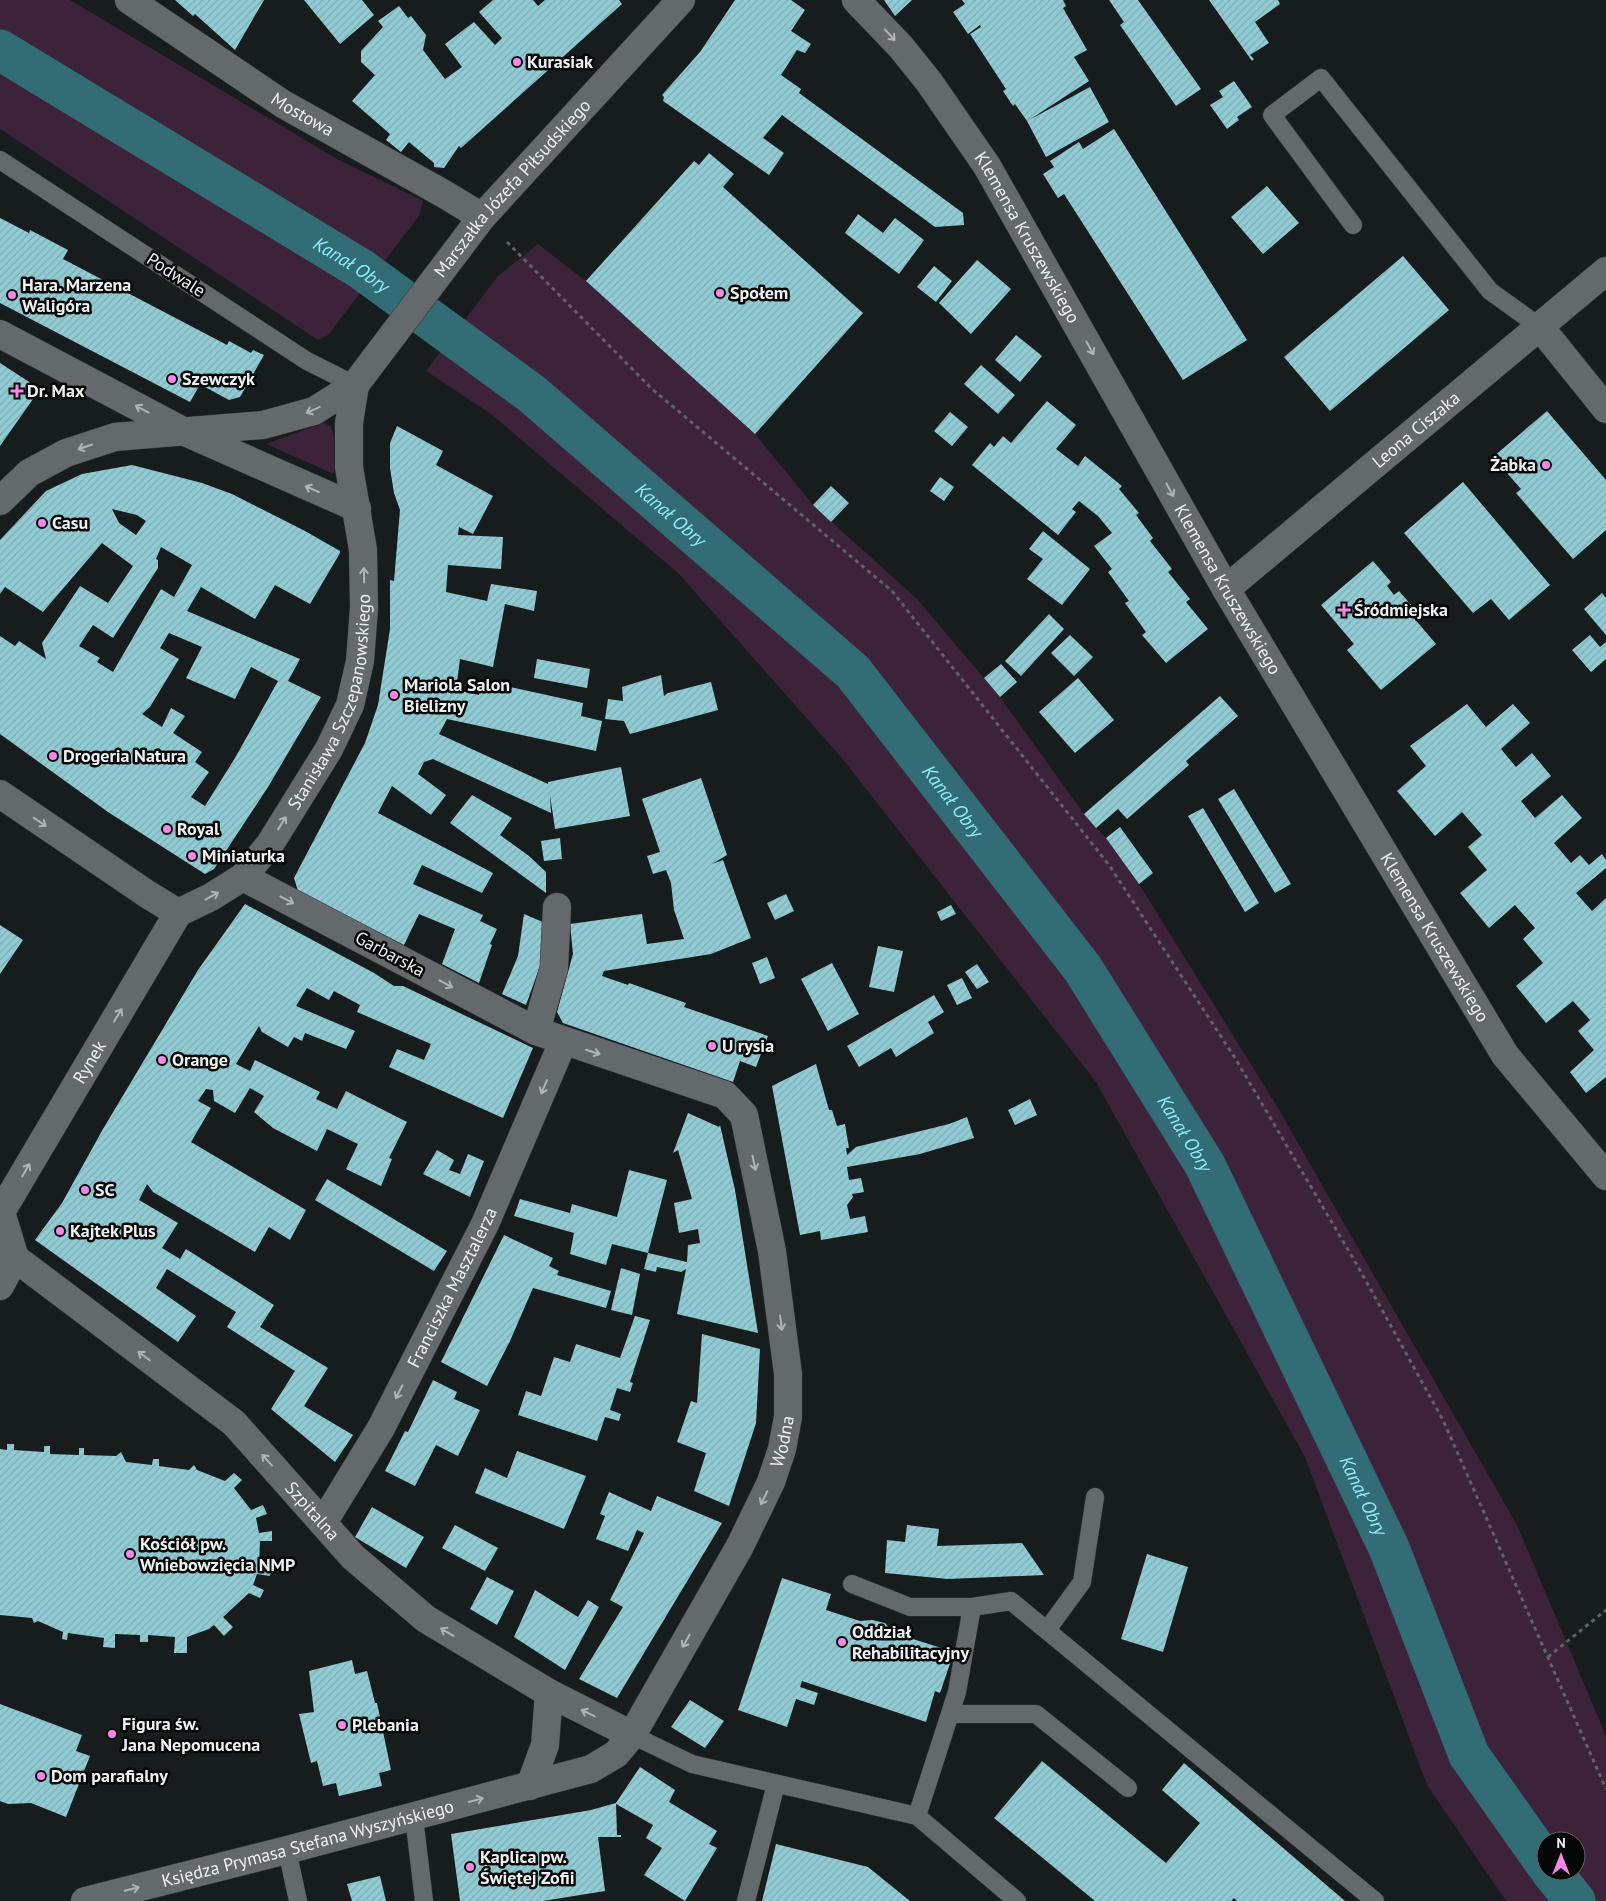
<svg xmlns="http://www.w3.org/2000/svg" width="1606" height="1901" viewBox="0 0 1606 1901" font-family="'PT Sans',sans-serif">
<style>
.green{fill:#3d2339;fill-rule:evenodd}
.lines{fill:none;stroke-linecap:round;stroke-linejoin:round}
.canal{stroke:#326c75;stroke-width:41}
.building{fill:url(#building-hatch);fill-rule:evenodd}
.service-casing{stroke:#333536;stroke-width:19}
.minor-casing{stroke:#333536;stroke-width:29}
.path{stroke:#5f6464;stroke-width:3;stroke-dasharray:4 4;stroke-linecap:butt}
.service{stroke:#646a6b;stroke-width:18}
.minor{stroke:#646a6b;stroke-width:28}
.oneway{stroke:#b0b4b5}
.poi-dot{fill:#f987e8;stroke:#050606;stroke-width:2}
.labels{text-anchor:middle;stroke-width:5;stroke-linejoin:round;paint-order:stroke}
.poi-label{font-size:18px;font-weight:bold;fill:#eef1f1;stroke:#050606;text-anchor:start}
.street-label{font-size:18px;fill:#eef1f1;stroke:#050606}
.water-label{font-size:19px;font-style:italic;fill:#8fedfc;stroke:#050606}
</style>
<defs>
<pattern id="building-hatch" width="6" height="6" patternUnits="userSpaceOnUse" patternTransform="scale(1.25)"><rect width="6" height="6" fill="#91ccd5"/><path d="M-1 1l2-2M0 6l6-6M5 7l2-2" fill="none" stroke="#7eabb2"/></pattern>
</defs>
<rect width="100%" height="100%" fill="#171c1c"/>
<path class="green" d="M0 0H70L337 159 423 201 419 216 328 335 318 340 0 129Z
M538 244 586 281 755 434 813 505 917 599 1000 697 1084 814 1106 838 1139 884 1275 1103 1517 1525 1606 1736V1901H1506L1427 1785 1305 1457 1096 1082 841 757 679 574 491 414 426 371 498 276ZM1546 1841H1576V1871H1546Z
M323 423 331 426 334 438V474L266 444Z"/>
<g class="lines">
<g class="canal">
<path id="s1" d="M0 50 361 269 532 394 853 672 1083 969 1205 1165 1389 1548 1469 1755 1546 1864"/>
<path d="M1551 1871 1575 1901"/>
</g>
</g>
<path class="building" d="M175 0H264L235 50 195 14 193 16Z
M304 0H362L374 15 340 44Z
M493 0H533L538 6 545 0H619L622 4 461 148 459 146 444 168 434 167V163L409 142 401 152 386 140 390 134 352 101 375 75 361 62V51L383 27 378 21 399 6 408 18 411 16 426 35 423 50 445 79 462 67 445 44 474 22 495 45 502 38 479 12Z
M735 0H791L805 10 791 31 811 44 805 53 797 50 781 75 801 89 799 93 963 213 964 225 935 227 782 115 763 138 784 153 769 175 663 101 664 97 662 95 700 52Z
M884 0H912L895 16Z
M962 0H1063L1066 6 1063 8 1087 50 1074 57 1089 81 1029 120 1090 87 1109 122 1046 157 1027 121 1015 104 1013 106 1003 91 1006 89 970 34 981 27 980 25 968 34 953 12 965 4Z
M1109 0H1138L1201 89 1176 106 1120 25 1124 22Z
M1209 0H1278L1280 4 1255 22 1269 43 1250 55 1254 59 1252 61Z
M1234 81 1252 107 1237 117 1239 120 1227 129 1210 105 1223 97 1219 91Z
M1114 129 1247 340 1183 380 1064 194 1058 198 1043 174 1054 167 1050 161 1079 142 1083 149Z
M709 153 734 174 723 187 863 313 755 434 586 281 694 161 699 165Z
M1267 186 1299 223 1263 254 1231 217Z
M858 214 883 233 895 218 924 240 899 274 845 233Z
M0 218 29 233 30 230 68 250 63 259 227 345 229 341 251 353 253 350 264 355 240 397 229 400 205 387 210 377 206 374 190 402 0 303Z
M1403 256 1449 310 1330 411 1284 357Z
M977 260 1011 289 971 334 939 303Z
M934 266 952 281 936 302 917 287Z
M1016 335 1042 356 1020 382 995 360Z
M0 363 40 389 0 446Z
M981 365 1015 395 998 414 964 384Z
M1047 401 1076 425 1056 449 1078 466 1085 456 1122 486 1119 489 1139 513 1136 515 1153 538 1150 541 1172 569 1168 572 1190 599 1186 602 1208 629 1166 663 1142 635 1146 632 1125 603 1129 601 1108 572 1112 569 1094 546 1112 533 1098 516 1079 501 1072 509 1076 512 1058 535 972 465 990 443 994 447 1003 436 1011 443Z
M1547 411 1606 480V530L1573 559 1516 493 1521 489 1493 457Z
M950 412 968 427 952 446 934 431Z
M397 426 443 451 436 465 493 496 473 534 459 527 458 535 503 537 501 569 448 565 446 592 487 601 491 584 537 591 534 611 505 604 493 667 460 659 456 690 479 695 483 681 583 703 581 716 602 721 596 751 447 719 439 734 548 784V782L621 767 630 816 555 829 550 795 551 813 433 759 424 762 418 774 446 795 431 815 392 786 378 813 493 873 482 893 422 865 413 884 483 915 480 921 497 929 490 944 492 945 479 983 442 964 455 929 419 914 404 945 298 891 294 878 365 743 378 705 390 629V580L394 581 400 510 394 493 390 468V443Z
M132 465 202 483 232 494 305 531 340 551V553L310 604 275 585 255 619 201 587 187 611 300 659 288 681 321 697 268 787 214 869 205 874 108 812 0 734V636L15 646 19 641 46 659 42 643 80 586 108 603 133 566 102 543 43 612 5 587 0 594V540L46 491 82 474ZM112 509 137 515 146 521 136 535 119 523ZM161 547 192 565 174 597 161 589 113 672 97 662 100 658 79 646 93 625 113 638 158 568V560L156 559ZM169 633 202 647 186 678 235 699 251 667 278 681 235 758 205 806 191 797 209 772 195 762 202 752 173 733 185 716 171 708 162 727 142 714 150 707 179 659 160 648Z
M940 477 954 487 944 501 930 491Z
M1463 482 1550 585 1509 620 1491 599 1473 613 1404 533Z
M831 486 849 503 831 522 813 505Z
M1043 531 1090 569 1062 605 1027 579 1043 559 1029 549Z
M1373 561 1391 582 1387 586 1394 595 1399 591 1418 613 1413 617 1436 644 1381 690 1347 650 1354 644 1321 605Z
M1602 593 1606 598V635L1584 609Z
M1049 614 1064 629 1021 676 1005 661Z
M1070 635 1093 657 1074 676 1051 653Z
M1590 635 1600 647 1606 642V659L1591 672 1572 650Z
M537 659 590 669 587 688 534 678Z
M1001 664 1017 682 1000 697 984 678Z
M661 675 664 696 668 693 711 682 718 710 630 734 624 721 605 719 608 699 623 701 622 687Z
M1078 678 1114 720 1075 753 1039 712Z
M1220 696 1238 716 1186 761 1189 765 1127 819 1118 809 1096 828 1084 814Z
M1467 704 1486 727 1513 704 1530 723 1501 749 1516 767 1532 753 1551 776 1521 801 1535 818 1562 795 1582 818 1554 843 1571 863 1580 855 1589 865 1602 854 1606 860V868L1576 893 1592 911 1606 898V1077L1586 1093 1570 1072 1594 1050 1578 1031 1590 1020 1573 1001 1546 1023 1516 986 1543 963 1523 939 1535 928 1515 905 1489 928 1460 893 1487 870 1468 847 1482 835 1462 812 1435 836 1397 791 1426 766 1410 746Z
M701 778 727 855 712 864 723 860 751 938 711 954 604 971 602 976 628 985 629 983 686 1003 684 1007 768 1036 756 1067 740 1061 733 1082 563 1023 557 1012 573 954 570 924 642 914 647 944 684 939 674 910 671 883 666 870 653 874 647 856 660 852 642 799Z
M1234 789 1291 884 1275 893 1218 799Z
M472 795 512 818 500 835 529 856 546 872V893L450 823Z
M1203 808 1259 903 1245 912 1188 816Z
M1120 827 1153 873 1139 884 1106 838Z
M560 838 562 859 544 861 541 841Z
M786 894 794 911 775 920 767 903Z
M245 904 374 973 394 986H403L533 1048 503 1118 389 1067 397 1049 424 1060 431 1044 357 1012 360 1005 334 991 329 1000 307 988 296 1006 355 1031 346 1049 305 1033 302 1041 294 1037 288 1047 262 1032 259 1026 236 1064 250 1071 255 1060 320 1092 316 1099 337 1109 346 1091 407 1122 389 1158 392 1159 381 1186 346 1169 358 1144 327 1129 317 1151 273 1128 254 1112 264 1096 250 1088 235 1113 214 1101 213 1090 206 1089 198 1101 211 1108 191 1142 306 1210 290 1240 269 1227 255 1252 153 1192 147 1184 139 1200 178 1223 162 1248 180 1259 186 1249 274 1305 260 1327 328 1368 304 1406 353 1435 335 1462 271 1409 295 1371 227 1327 236 1312 167 1269 156 1288 196 1316 178 1342 35 1240 62 1203 103 1129 198 970Z
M951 905 956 914 941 921 937 912Z
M524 914 545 923 540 966 526 1005 502 994 518 956Z
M0 925 23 940 0 974Z
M878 946 903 951 894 992 869 987Z
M767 957 775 978 760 984 752 963Z
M832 963 859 1014 828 1031 801 979Z
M977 964 989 982 977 989 965 972Z
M962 978 972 998 957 1005 947 985Z
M934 995 944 1012 928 1022 934 1033 896 1057 891 1048 859 1067 847 1046Z
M816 1064 829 1110H832L837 1126 845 1124 849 1148H846L847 1155 856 1147 949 1124 967 1117 974 1138 920 1154 847 1167 849 1180 861 1178 864 1192 852 1194 853 1197 847 1205 850 1219 865 1216 868 1232 821 1240 820 1231 800 1235 772 1086Z
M1030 1099 1037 1115 1015 1125 1008 1110Z
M688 1113 719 1127 720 1125 735 1190 758 1333 677 1314 686 1269 681 1272 657 1267 656 1272 644 1269 648 1253 687 1262 688 1245 700 1243 698 1229 679 1233 674 1203 692 1199 678 1150 673 1153Z
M437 1150 454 1160 449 1170 460 1174 468 1154 484 1161 470 1197 423 1174Z
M629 1170 667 1180 648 1253 612 1244 606 1265 570 1254 574 1233 514 1216 520 1199 570 1213 572 1204 617 1217Z
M327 1179 447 1251 434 1271 315 1200Z
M504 1235 553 1258 549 1266 559 1271 557 1275 611 1291 606 1308 533 1288 510 1341 487 1386 441 1362Z
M621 1268 640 1274 632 1315 611 1310Z
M635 1316 650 1320 630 1382 633 1383 630 1392 617 1388 610 1410 621 1414 619 1421 605 1417 597 1441 518 1415 526 1391 541 1396 554 1357 570 1362 576 1344 620 1358Z
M702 1334 760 1349 756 1423 729 1506 694 1491 706 1453 677 1442 691 1401 697 1403Z
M433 1380 457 1392 454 1399 480 1410 458 1456 436 1445 415 1486 385 1471 405 1431 408 1432Z
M7 1444H14V1450L44 1452V1446H50V1454L79 1455V1448H84V1455L116 1456 121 1452 126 1462 152 1465 153 1459H159V1466L189 1470 194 1465 197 1470 225 1481 234 1473 242 1480 234 1488 251 1510 263 1505 267 1514 256 1518 259 1533 272 1531V1541H260L259 1566 271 1568 270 1576 257 1574 253 1585 264 1590 260 1598 249 1593 223 1617 233 1627 224 1636 214 1625 209 1629 187 1637V1653H174L175 1637 148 1635V1642H140V1635L115 1634V1648L103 1647 104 1638 68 1633 67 1640 62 1639 63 1632 38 1621 34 1623 32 1618 0 1615V1449L7 1450Z
M517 1451 586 1476 564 1529 475 1493 485 1468 507 1478Z
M609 1492 651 1511 657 1496 722 1523 617 1698 579 1679 623 1607 610 1600 644 1533 637 1530 628 1551 596 1539 605 1516 600 1514Z
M372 1507 424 1537 406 1568 355 1537Z
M455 1525 498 1548 485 1571 442 1548Z
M907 1525 939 1529 937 1546 1022 1543 1044 1575 948 1579 885 1573 887 1540 905 1542Z
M1147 1554 1188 1567 1163 1652 1121 1639Z
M487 1577 514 1591 497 1625 470 1609Z
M782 1578 831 1594 826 1610 860 1621 872 1620 885 1623 894 1633 954 1652 940 1693 935 1691 926 1722 802 1681 800 1687 818 1693 814 1705 796 1699 787 1727 738 1710Z
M535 1590 578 1617 588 1600 599 1607 565 1670 514 1637Z
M352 1660 355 1674 367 1671 375 1703H377L391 1770 379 1773 382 1786 339 1796 336 1783 323 1786 317 1761 311 1763 299 1714 314 1712 309 1671Z
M690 1700 724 1721 705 1748 671 1727Z
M0 1704 82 1735 76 1751 90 1756 66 1817 31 1803 8 1804 0 1801Z
M1042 1761 1166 1863 1200 1823 1162 1790 1184 1763 1345 1901H1237L1234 1898 1231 1901H1095L994 1818Z
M640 1767 675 1790 669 1802 717 1831 709 1844 717 1848 685 1901 644 1875 662 1848 646 1838 653 1825 616 1804 617 1835H621V1837H598L605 1891 543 1901H460L451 1834 591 1810 616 1803Z
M776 1844 868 1867 910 1901H762Z
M380 1876 386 1901H352L347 1884Z"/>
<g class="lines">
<g class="service-casing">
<path id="service" d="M0 160 307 361 355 385
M1353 225 1272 115 1321 78 1490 291 1540 327
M852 1584 910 1607H972L1011 1601 1375 1901
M1047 1630 1082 1582 1095 1497
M950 1714H1036L1128 1788
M632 1735 692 1764 917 1816 1017 1901
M917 1816 957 1692 972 1607
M414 1817 424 1901
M287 1850 298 1901
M746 1901 776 1784"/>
</g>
<g class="minor-casing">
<g id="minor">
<path id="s2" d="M129 0 283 104 444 194 482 217"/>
<path id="s3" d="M856 0 901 47 929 82 987 166 1226 589 1505 1055 1606 1176"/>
<path d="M1540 327 1606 409"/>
<path d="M0 334 185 432 357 508"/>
<path id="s4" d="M0 501 29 473 66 453 115 437 263 425 314 411 355 385 482 217 681 0"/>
<path id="s5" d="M1226 589 1606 271"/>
<path d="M0 794 147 894 178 913"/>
<path d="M536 1031 554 968 557 907"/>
<path id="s6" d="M15 1258 234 1423 353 1557 426 1619 549 1693 632 1735"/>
<path id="s7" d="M0 1286 15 1258 1 1212 178 913 211 897 243 877 270 844 329 749 350 705 360 661 364 608 363 550 349 467V423L355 385"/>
<path id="s8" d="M323 1523 381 1428 485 1224 563 1042"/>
<path d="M530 1786 545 1745 549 1693"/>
<path id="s9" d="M85 1901 287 1850 591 1769 616 1754 632 1735 740 1546 771 1482 782 1449 788 1417V1374L772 1251 744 1115 725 1095 536 1031 243 877"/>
</g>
</g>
<path class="path" d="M507 242 652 389 892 591 1109 865 1235 1058 1357 1265 1443 1420 1606 1789
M1548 1657 1606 1610"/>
<use href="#service" class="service"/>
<use href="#minor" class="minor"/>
</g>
<defs><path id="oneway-shaft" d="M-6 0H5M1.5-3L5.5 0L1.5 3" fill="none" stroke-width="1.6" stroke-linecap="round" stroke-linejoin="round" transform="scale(1.25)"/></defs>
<g class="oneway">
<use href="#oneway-shaft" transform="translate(890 35) rotate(47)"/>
<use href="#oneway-shaft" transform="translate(1090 348) rotate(61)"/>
<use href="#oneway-shaft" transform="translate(142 409) rotate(-152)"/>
<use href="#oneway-shaft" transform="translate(313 410) rotate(156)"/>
<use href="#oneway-shaft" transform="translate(85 447) rotate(161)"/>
<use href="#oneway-shaft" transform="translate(312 489) rotate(-156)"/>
<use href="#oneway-shaft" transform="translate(1170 490) rotate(61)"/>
<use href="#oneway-shaft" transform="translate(364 575) rotate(-91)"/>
<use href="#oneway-shaft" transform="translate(40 822) rotate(34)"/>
<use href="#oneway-shaft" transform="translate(282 823) rotate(-58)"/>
<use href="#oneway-shaft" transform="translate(212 896) rotate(-29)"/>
<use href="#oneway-shaft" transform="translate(287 900) rotate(28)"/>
<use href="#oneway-shaft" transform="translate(446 984) rotate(28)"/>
<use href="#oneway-shaft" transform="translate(118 1015) rotate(-59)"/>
<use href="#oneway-shaft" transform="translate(593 1052) rotate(18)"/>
<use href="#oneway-shaft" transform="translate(544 1087) rotate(113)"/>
<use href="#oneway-shaft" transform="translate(754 1163) rotate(78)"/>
<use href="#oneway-shaft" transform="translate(26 1170) rotate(-60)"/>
<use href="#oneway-shaft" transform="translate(781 1323) rotate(83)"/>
<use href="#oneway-shaft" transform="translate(144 1356) rotate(-143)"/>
<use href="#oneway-shaft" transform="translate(399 1392) rotate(117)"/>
<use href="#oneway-shaft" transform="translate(267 1460) rotate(-132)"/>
<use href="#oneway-shaft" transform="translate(764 1498) rotate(116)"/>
<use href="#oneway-shaft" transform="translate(447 1632) rotate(-149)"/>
<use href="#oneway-shaft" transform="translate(686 1641) rotate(120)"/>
<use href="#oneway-shaft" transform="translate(588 1713) rotate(-154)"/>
<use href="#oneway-shaft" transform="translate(476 1800) rotate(-15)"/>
<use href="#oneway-shaft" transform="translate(132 1889) rotate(-14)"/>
</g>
<g class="poi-dot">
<circle cx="517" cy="62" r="5"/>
<circle cx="720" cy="293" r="5"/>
<circle cx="12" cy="295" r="5"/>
<circle cx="172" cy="379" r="5"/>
<path d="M14.5 383.5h5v5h5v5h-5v5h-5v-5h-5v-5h5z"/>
<circle cx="1546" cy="465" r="5"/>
<circle cx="42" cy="523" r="5"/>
<path d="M1341.5 602.5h5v5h5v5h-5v5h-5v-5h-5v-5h5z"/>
<circle cx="394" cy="695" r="5"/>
<circle cx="53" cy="756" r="5"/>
<circle cx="167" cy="829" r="5"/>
<circle cx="192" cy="856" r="5"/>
<circle cx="712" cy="1046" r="5"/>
<circle cx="162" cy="1060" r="5"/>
<circle cx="85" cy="1190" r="5"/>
<circle cx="60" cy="1231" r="5"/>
<circle cx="130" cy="1554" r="5"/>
<circle cx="842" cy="1642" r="5"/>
<circle cx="342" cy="1725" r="5"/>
<circle cx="112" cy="1734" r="5"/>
<circle cx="41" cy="1776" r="5"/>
<circle cx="470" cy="1867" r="5"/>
</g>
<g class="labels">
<g class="poi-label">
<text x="527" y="68">Kurasiak</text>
<text x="22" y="291">Hara. Marzena<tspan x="22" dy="21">Waligóra</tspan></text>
<text x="730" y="299">Społem</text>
<text x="182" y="385">Szewczyk</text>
<text x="27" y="397">Dr. Max</text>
<text x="1536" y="471" text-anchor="end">Żabka</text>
<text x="52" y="529">Casu</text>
<text x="1354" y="616">Śródmiejska</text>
<text x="404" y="691">Mariola Salon<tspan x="404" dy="21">Bielizny</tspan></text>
<text x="63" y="762">Drogeria Natura</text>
<text x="177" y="835">Royal</text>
<text x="202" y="862">Miniaturka</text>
<text x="722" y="1052">U rysia</text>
<text x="172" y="1066">Orange</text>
<text x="95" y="1196">SC</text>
<text x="70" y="1237">Kajtek Plus</text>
<text x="140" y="1550">Kościół pw.<tspan x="140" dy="21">Wniebowzięcia NMP</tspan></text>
<text x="852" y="1638">Oddział<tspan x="852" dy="21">Rehabilitacyjny</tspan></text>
<text x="122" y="1730">Figura św.<tspan x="122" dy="21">Jana Nepomucena</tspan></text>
<text x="352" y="1731">Plebania</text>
<text x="51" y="1782">Dom parafialny</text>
<text x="480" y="1863">Kaplica pw.<tspan x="480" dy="21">Świętej Zofii</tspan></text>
</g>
<g class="street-label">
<text dy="6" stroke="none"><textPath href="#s2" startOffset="208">Mostowa</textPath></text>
<text dy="6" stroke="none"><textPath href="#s4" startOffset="636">Marszałka Józefa Piłsudskiego</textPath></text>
<text dy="6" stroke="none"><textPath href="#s3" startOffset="294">Klemensa Kruszewskiego</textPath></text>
<text transform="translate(176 275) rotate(33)" y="6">Podwale</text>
<text dy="6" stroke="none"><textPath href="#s5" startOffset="248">Leona Ciszaka</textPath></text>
<text dy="6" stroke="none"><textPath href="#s3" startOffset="699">Klemensa Kruszewskiego</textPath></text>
<text dy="6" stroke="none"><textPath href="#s7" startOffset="702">Stanisława Szczepanowskiego</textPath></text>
<text dy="6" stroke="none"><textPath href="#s3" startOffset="1104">Klemensa Kruszewskiego</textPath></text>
<text transform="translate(390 954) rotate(28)" y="6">Garbarska</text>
<text dy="6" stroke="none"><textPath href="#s7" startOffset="254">Rynek</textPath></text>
<text dy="6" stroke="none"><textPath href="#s8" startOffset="269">Franciszka Masztalerza</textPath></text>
<text dy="6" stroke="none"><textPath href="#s9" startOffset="908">Wodna</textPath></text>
<text dy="6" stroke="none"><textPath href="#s6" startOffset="392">Szpitalna</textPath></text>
<text dy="6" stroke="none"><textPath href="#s9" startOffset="230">Księdza Prymasa Stefana Wyszyńskiego</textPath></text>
</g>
<g class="water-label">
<text dy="7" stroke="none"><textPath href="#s1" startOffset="412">Kanał Obry</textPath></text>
<text dy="7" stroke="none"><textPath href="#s1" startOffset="818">Kanał Obry</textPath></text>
<text dy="7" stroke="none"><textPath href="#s1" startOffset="1222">Kanał Obry</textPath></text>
<text dy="7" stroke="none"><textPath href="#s1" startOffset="1628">Kanał Obry</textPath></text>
<text dy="7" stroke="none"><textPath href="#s1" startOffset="2032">Kanał Obry</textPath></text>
</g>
</g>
<g transform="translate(1561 1856)"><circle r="24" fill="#050606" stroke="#626464"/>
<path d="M0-4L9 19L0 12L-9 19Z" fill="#f987e8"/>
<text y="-8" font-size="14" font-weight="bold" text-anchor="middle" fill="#eef1f1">N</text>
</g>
</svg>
